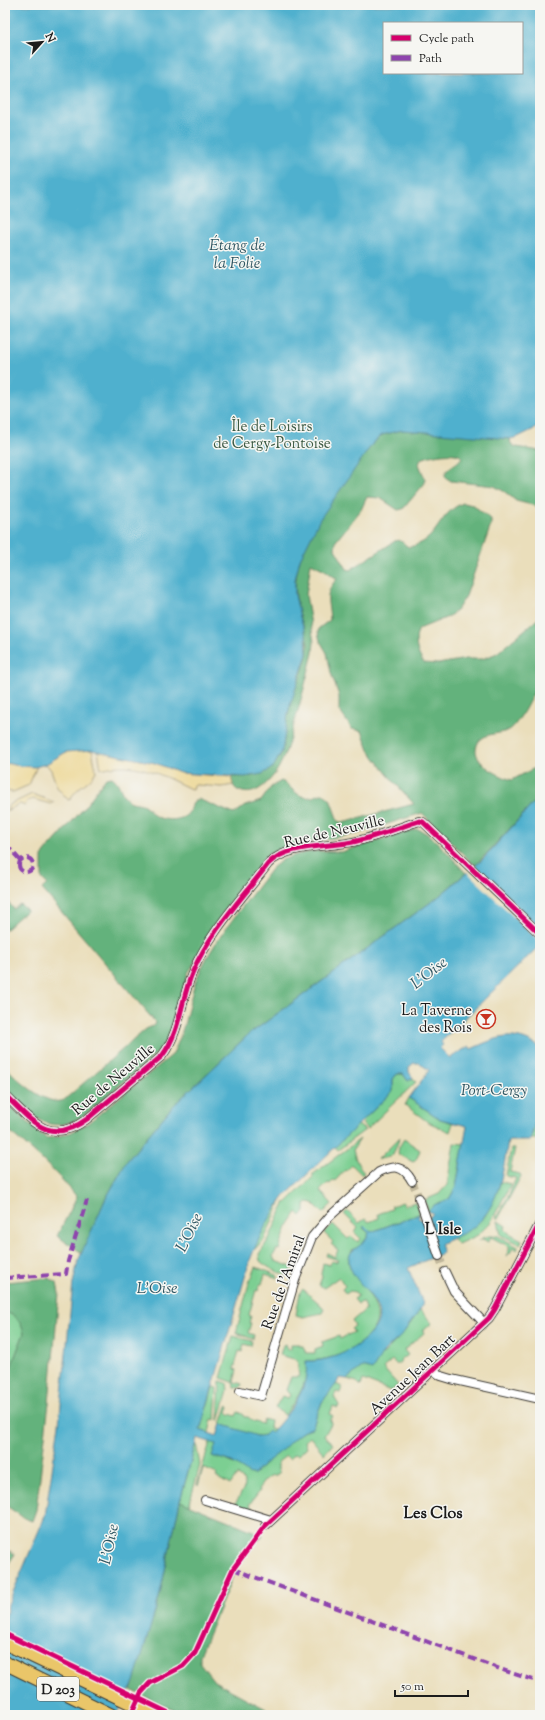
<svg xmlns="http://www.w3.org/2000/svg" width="545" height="1720" viewBox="0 0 545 1720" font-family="'Sorts Mill Goudy',serif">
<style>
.green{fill:#7bcf92;stroke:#4c7657}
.forest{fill:#64b27c;stroke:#40674c}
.sand{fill:#eeda9e;stroke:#857b5d}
.water{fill:#4fb0ce;stroke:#366675;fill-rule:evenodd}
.pier{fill:#eadebb}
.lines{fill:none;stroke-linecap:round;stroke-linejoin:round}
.minor-tunnel{stroke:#c1b79b;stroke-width:8;stroke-dasharray:8 4;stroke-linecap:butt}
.minor-casing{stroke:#3b3934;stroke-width:10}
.primary-casing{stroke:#3b3934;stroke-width:15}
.minor{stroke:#fff;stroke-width:8}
.primary{stroke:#eac669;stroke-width:13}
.quiet{stroke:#8e44ad;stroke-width:4;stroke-dasharray:8 4;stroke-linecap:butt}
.cycleway-casing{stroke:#f6f6f2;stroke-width:8}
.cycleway{stroke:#d6006c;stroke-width:5}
.labels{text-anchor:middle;stroke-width:3;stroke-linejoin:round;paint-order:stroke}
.shield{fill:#f6f6f2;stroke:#5d5d5c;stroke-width:1}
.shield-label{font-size:14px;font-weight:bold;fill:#1c1c1c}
.park-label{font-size:15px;fill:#3d5b45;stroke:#f6f6f2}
.street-label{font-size:15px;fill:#1c1c1c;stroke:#f6f6f2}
.poi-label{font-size:15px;fill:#1c1c1c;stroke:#f6f6f2;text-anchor:end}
.water-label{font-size:16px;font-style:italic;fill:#305763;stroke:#f6f6f2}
.neighbourhood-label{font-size:16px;font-weight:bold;fill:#1c1c1c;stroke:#f6f6f2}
</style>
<rect width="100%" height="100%" fill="#f6f6f2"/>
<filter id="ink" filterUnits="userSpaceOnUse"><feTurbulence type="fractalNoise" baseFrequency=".025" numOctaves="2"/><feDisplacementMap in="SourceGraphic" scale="8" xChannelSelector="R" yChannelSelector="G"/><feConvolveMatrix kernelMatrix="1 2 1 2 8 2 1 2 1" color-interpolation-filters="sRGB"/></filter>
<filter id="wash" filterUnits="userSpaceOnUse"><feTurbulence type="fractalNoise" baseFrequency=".012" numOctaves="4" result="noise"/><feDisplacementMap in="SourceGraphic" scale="16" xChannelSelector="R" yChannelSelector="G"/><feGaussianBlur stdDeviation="0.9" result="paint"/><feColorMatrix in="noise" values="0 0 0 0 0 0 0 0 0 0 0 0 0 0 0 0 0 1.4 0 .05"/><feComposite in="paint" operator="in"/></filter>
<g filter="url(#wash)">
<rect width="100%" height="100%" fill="#eadebb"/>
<path class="green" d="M397 1074H403L408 1081 413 1078 416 1082 367 1129 362 1124 364 1122 362 1121 393 1091V1079Z
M409 1098 440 1119 453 1123 450 1132 428 1122 405 1105Z
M540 1104V1139H531Z
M358 1125 365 1130 338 1150 335 1147Z
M400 1137 393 1155 377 1160Z
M360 1139 353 1150C356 1160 357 1164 364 1173L362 1175 352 1165 346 1171 345 1170 335 1181 334 1180 330 1184 328 1183 320 1191 332 1204 323 1213 313 1203 308 1202 305 1204V1211L301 1216 297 1212 287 1227 279 1250 277 1249 273 1256 275 1261 292 1267 289 1276C279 1273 268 1268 260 1261L259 1254 269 1239 285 1202 286 1203 314 1176 312 1175Z
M404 1139 420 1150 417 1158 413 1162 398 1154 399 1147Z
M454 1143 464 1144 456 1187 449 1199 434 1205 428 1211 425 1200 439 1194 447 1185Z
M511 1148H515L510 1172 520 1174 521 1176 498 1219 496 1218 509 1195 516 1178 506 1176Z
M501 1182 511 1184 491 1222 478 1235 458 1244 452 1238 470 1229 485 1216Z
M281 1201 264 1240 254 1250C261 1232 269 1216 281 1201Z
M403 1202 404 1206 415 1202 419 1214 371 1232 365 1226 363 1228 369 1233C366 1242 361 1247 352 1250 350 1255 348 1259 349 1264 351 1271 356 1277 361 1283 380 1308 386 1323 358 1345 345 1355 323 1361 306 1361 310 1382 297 1398 285 1415L275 1408 282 1396 288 1398 290 1395 286 1390 291 1377H299L297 1360 280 1355 283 1345 285 1344 287 1350 291 1349V1344H300V1346H303L306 1353H315V1349L323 1346 322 1342 339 1336 340 1339 354 1332 351 1329 355 1326 352 1321 366 1309 364 1303 362 1302 358 1304 354 1299 358 1296 355 1292 350 1291 346 1294 342 1289 345 1286 339 1277 324 1288 319 1285 322 1277 321 1274 323 1263 329 1265 331 1261 336 1262 338 1260 326 1256 327 1253 335 1257 338 1250 331 1244 333 1242 324 1233 333 1224 348 1239 351 1236 358 1242 361 1239 354 1232 358 1228 344 1214 347 1211 359 1223 365 1219 369 1222 379 1218 378 1214 392 1209 391 1206Z
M498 1221 506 1226 505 1229 509 1233 522 1240 520 1244 501 1235Z
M489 1236H498L518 1247 517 1250 513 1248 510 1253 506 1256 510 1247 491 1237 488 1242 483 1239 479 1241 482 1238Z
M256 1267 277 1275 278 1278 265 1274 262 1284H260L258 1291 256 1290 249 1315 251 1316 249 1323H251L248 1333 254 1335 253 1339 236 1333 250 1279 252 1277Z
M303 1289 322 1306 324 1309 322 1313 303 1317 296 1315 300 1292Z
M420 1310 432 1323 423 1331 424 1333 404 1350 408 1355 404 1358 403 1357 400 1360 401 1361 397 1365 392 1360 383 1368 398 1385 391 1391 363 1380 361 1386 357 1382 347 1379 360 1368 365 1367 381 1356 401 1336Z
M5 1312C16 1315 21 1322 24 1333L11 1367 5 1379Z
M233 1336 252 1341 251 1346 244 1344 242 1352 239 1351 234 1369 237 1370 234 1382 242 1384 240 1388 234 1387 233 1382 221 1378Z
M220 1381 227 1383 228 1391 219 1421 218 1420Z
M336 1384 342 1387 340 1393 336 1392 334 1397 339 1405 338 1408 333 1406 330 1414 333 1416 330 1421 332 1422 324 1436 333 1444 324 1454 310 1437 305 1441 307 1447 298 1455 295 1454 289 1459 286 1456 278 1462V1470L280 1472 274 1477 272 1475 265 1480 259 1488 260 1490 249 1505 253 1508 251 1510 235 1504 245 1486 243 1480 237 1475 230 1485 216 1477 217 1474 203 1468 198 1486 197 1485 210 1442 217 1444 212 1456 226 1460 255 1474 264 1464 299 1434 313 1426 322 1402Z
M213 1387 217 1388 215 1420 212 1419 209 1433 200 1430Z
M227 1406 229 1407 227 1412 229 1414 236 1416 238 1412 242 1413 244 1417H248L253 1421 262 1424 264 1419 270 1421 269 1428 275 1429C262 1444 237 1430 221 1424Z
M196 1443 200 1465 189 1505 180 1501Z"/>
<path class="forest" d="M402 430 500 437 510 439 511 444 516 447 540 451V507L516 501 505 492 494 486 451 481 445 477C444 467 458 465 462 457 455 450 430 455 421 459L419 464 425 479V483L403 509 398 510 380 498 367 497 361 510 336 541 335 549 347 569 350 570 395 541C402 538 403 545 409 547 440 541 436 514 463 503L473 505 491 519V525L466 596 457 610 448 617 419 629C413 639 417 655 424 663L438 664 466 659H482L490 656 497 653 540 617C540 631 540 646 540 660 540 665 541 673 540 678 536 689 518 726 509 730 499 735 482 732 477 745 470 762 499 776 512 780L540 765V796L475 866 422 813 356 834 298 844 272 854 230 907 188 973 172 1029 169 1039 162 1049 85 1115C45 1139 32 1114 5 1088V1066C16 1078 47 1108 64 1100L146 1029 155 1025 156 1023 42 889 47 884 42 879V857L45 852 83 809 106 778 112 777C120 782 120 793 127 799 132 804 139 802 144 805 148 807 151 813 155 816 164 821 183 822 189 812 191 809 192 804 194 801L198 799 234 814 245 806 261 801 271 787 281 781C290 784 294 795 305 797 313 799 318 793 324 794L330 799 338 821 342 823 414 804 388 775 369 750 362 731 352 729 339 710V696L331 673 327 653 320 641 318 632 319 628 330 620C329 603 323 593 337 579L325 570 311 563 306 595 314 642 313 653C307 677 301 701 294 724 290 739 286 754 279 767 273 778 258 796 243 792 234 790 233 786 231 777L253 776 279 758 282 751C285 738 285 723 289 709 293 690 308 664 308 645 307 635 303 626 300 616 294 598 294 578 300 559 311 521 349 476 373 443L382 435Z
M417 829C433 833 455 862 466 873L438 897 248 1035 172 1107 127 1161 105 1200 82 1253 57 1236 77 1197C56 1171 31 1149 5 1128V1100L40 1134 47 1138 56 1137 72 1132 88 1123 172 1055C188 1027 187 997 201 969 218 934 248 901 271 869L282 860 299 854 317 851 341 852Z
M7 901 14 909 20 904 27 910 5 930V903Z
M49 1278 57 1283 59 1293 49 1403 36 1510 32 1521 24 1518 5 1505V1379L11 1367 24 1333C21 1322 16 1315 5 1312V1282Z
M180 1501 263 1535 245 1557 234 1573 200 1655V1663L214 1681 277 1715H184L131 1690 159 1598Z
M5 1548 15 1554 5 1569Z"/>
<path class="sand" d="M76 750H92L96 771C91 783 76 786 71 799L68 800 57 787 51 770 46 764 66 752Z
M98 750 155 763 181 773 231 777 233 785 222 787 197 785H194L193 790C163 776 135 759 101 769Z
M5 763 37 766 29 785 13 792 5 791Z
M32 794 54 802 50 804 33 799 27 801 25 806 20 804 6 811 9 805Z"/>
<path class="water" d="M5 5H540V426L518 437 510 439 402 430 382 435 373 443 320 519 300 559 295 580V595L300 617 306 635 307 654 289 709 282 751 274 766 268 771 262 774 245 777 180 773 155 763 92 750 66 752 46 764 35 767 20 766 5 763ZM384 23H522V73H384Z
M540 796V945L441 1042 443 1045 440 1048 450 1058 469 1046 471 1049C498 1037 512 1030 540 1047V1104L530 1141H508C503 1172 499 1209 471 1229 462 1235 450 1239 440 1244L443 1253 408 1268 423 1303 420 1310 401 1336 384 1351 372 1370 362 1367 347 1379 339 1378 337 1383 322 1402 312 1428C299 1431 291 1442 281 1451 272 1459 262 1464 255 1474H250L232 1462 212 1456 216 1444 197 1438 180 1501 159 1598 134 1682 117 1715H5V1622L8 1604 45 1516 59 1424 73 1283 78 1261 105 1200 127 1161 172 1107 248 1035 438 897 482 860ZM414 1063H419L429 1070 409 1098 440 1119 467 1126 456 1187 449 1199 434 1205 428 1211 433 1213 430 1217 422 1220 418 1218 420 1214 371 1232 365 1226 363 1227 369 1233C364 1248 350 1247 349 1258 346 1287 409 1306 360 1343 346 1354 324 1362 306 1361 310 1389 289 1413 271 1433L269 1431 265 1435 260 1437 221 1424 217 1436 200 1430 250 1260C259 1237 269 1217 284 1197L393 1091V1079L397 1074H403L408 1081 413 1078 409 1072V1067Z"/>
<path class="pier" d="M473 864 540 929V942L466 871Z"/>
</g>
<g filter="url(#ink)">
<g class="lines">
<path class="minor-tunnel" d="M412 1181 419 1198
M439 1256 445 1272"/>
<g class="minor-casing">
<path id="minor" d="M5 1095C31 1120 49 1147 87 1119L162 1056C181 1031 181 998 193 971 210 932 243 897 268 864 288 843 330 848 357 841 378 836 398 828 419 821L423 822 540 934
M419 1198 439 1256
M445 1272 454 1291 484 1323
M433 1370 441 1376 451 1379 540 1399
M240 1391 261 1396 295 1280 312 1237 329 1217 379 1172C394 1165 403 1165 412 1181
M205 1500 271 1520
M265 1526 489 1318 495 1309 540 1223"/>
</g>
<g class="primary-casing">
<path id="primary" d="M5 1643 156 1715
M5 1663 111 1715"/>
</g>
<use href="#minor" class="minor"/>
<use href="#primary" class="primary"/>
<path class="quiet" d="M5 846 10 849 20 860
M19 865a7 7 0 1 1 14 0a7 7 0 1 1-14 0Z
M5 1278 66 1274 68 1261 87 1200
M233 1569 511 1673 540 1682"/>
<g class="cycleway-casing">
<path id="cycleway" d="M5 1095C31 1120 49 1147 87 1119L162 1056C181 1031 181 998 193 971 210 932 243 897 268 864 288 843 330 848 357 841 378 836 398 828 419 821L423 822 540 934
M5 1634 173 1715
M131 1715 141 1693 150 1683 183 1666 195 1653 233 1569 265 1526 489 1318 495 1309 540 1223"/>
</g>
<use href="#cycleway" class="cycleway"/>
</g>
</g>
<defs>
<g id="bar-ring" transform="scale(1)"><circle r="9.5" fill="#f6f6f2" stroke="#c8321e" stroke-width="1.5"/><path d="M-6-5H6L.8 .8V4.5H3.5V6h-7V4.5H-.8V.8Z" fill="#c8321e"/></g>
</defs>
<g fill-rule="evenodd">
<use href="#bar-ring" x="486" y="1019"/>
</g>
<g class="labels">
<rect class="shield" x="37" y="1677" width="42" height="24" rx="3"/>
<g class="shield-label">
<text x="58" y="1694">D 203</text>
</g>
<g class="park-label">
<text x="272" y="431">Île de Loisirs<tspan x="272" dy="17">de Cergy-Pontoise</tspan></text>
</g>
<g class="street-label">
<text transform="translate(334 831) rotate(-13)" y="5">Rue de Neuville</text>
<text transform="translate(113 1079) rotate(-40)" y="5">Rue de Neuville</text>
<text transform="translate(283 1282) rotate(-70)" y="5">Rue de l'Amiral</text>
<text transform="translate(412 1374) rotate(-43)" y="5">Avenue Jean Bart</text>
</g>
<g class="poi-label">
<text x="472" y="1015">La Taverne<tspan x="472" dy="17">des Rois</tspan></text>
</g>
<g class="water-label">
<text x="237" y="250">Étang de<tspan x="237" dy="18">la Folie</tspan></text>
<text transform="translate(428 972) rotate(-38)" y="6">L'Oise</text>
<text x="494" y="1095">Port-Cergy</text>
<text transform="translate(188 1232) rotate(-64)" y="6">L'Oise</text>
<text x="157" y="1293">L’Oise</text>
<text transform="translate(108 1544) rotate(-78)" y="6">L'Oise</text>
</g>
<g class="neighbourhood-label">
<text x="443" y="1234">L Isle</text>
<text x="433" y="1518">Les Clos</text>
</g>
</g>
<rect width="545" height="1720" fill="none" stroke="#f6f6f2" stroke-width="20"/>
<rect x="383" y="22" width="140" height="52" fill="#f6f6f2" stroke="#9f9f9c"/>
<rect x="391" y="35" width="20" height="6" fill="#d6006c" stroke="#9f9f9c"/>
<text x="419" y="42" font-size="12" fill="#1c1c1c">Cycle path</text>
<rect x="391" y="55" width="20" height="6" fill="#8e44ad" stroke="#9f9f9c"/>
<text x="419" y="62" font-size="12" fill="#1c1c1c">Path</text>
<g transform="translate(42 42) rotate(63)" stroke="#f6f6f2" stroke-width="3" paint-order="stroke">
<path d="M0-3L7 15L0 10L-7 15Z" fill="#1c1c1c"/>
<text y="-6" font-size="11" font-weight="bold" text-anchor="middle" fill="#1c1c1c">N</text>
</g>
<path d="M395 1690v6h73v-6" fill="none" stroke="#1c1c1c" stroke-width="2"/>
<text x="401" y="1690" font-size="12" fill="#1c1c1c" stroke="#f6f6f2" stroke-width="3" paint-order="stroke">50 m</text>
</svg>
